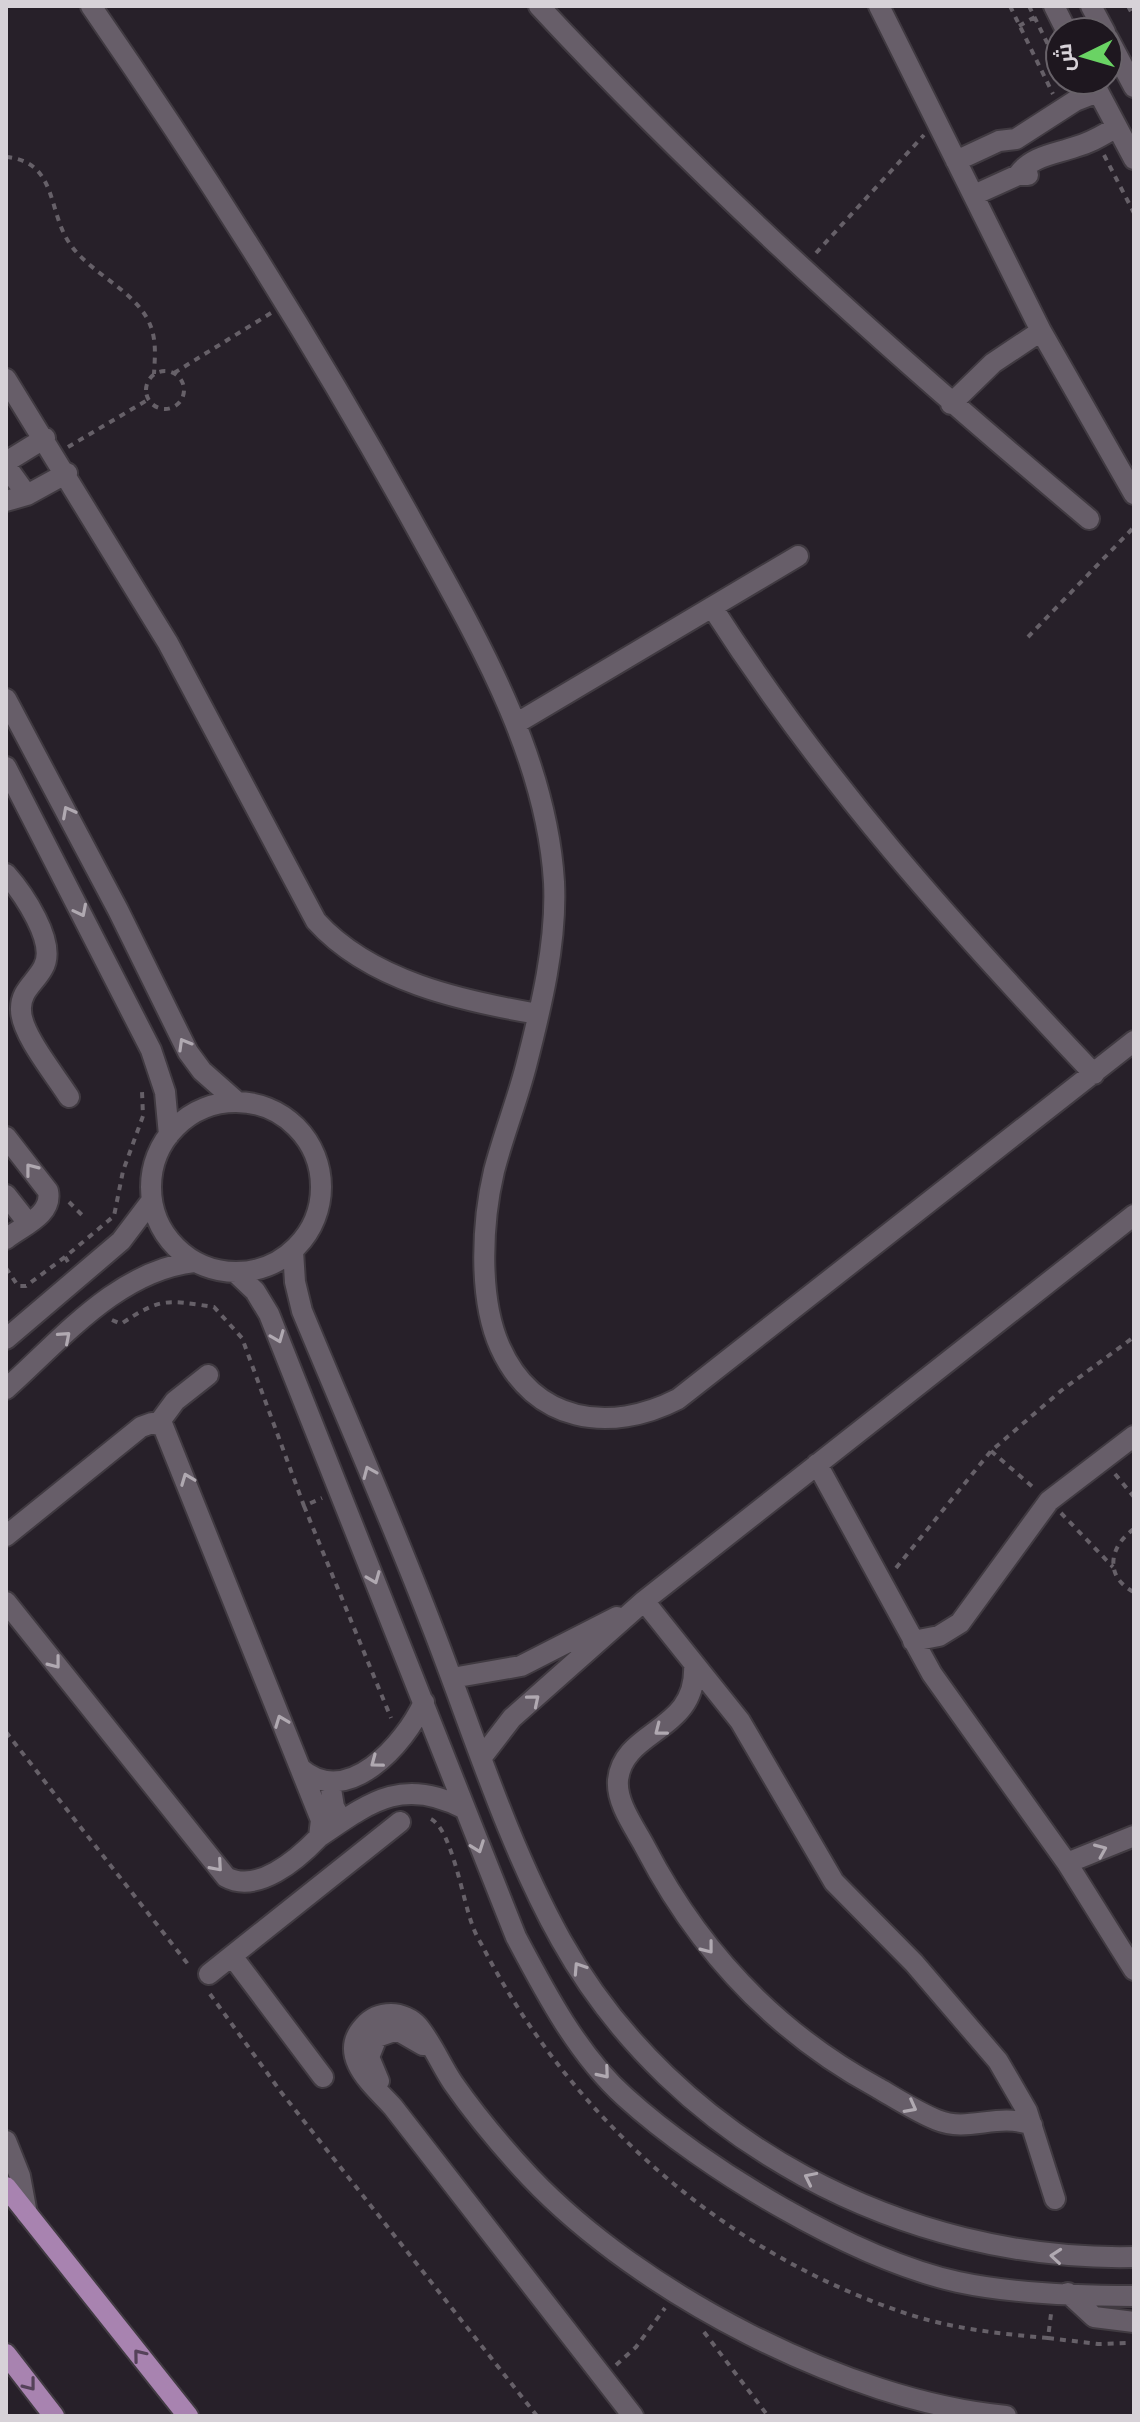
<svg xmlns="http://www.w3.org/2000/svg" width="1140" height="2422" viewBox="0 0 1140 2422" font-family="Cabin,Cairo,sans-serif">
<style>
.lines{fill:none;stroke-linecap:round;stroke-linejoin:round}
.minor-casing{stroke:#403a41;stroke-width:24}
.major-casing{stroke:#403a41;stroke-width:24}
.path{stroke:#666068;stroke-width:4;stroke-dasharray:6 6;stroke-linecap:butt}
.minor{stroke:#675e69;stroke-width:20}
.major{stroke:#a883b0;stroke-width:20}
.oneway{stroke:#b0a9b1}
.oneway2{stroke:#554259}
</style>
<rect width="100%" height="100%" fill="#272029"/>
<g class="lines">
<g class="minor-casing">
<path id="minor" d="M91 6C205 171 312 340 409 515 471 628 546 750 554 882 557 942 541 1008 526 1066 517 1101 503 1136 494 1171 482 1222 478 1298 500 1347 534 1423 610 1434 678 1399L1134 1041
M539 6C710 190 897 358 1089 519
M879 6 1041 331 1134 494
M1054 6 1067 32
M1091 6 1105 32
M1108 38 1134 87
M1092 80 1134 159
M956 161 999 141 1016 139 1075 101 1098 92
M1018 175C1031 156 1055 154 1075 147 1091 143 1103 135 1117 127
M974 195 1018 175H1028
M6 379 168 643 316 921C370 981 462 1001 538 1014
M951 404 993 363 1041 331
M6 462 45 438
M6 466 27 495
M6 501 27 495 67 473
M712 607C825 783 951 923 1094 1074
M6 699 118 910 188 1052 202 1071 236 1101
M517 723 798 556
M6 767 151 1050 165 1092 169 1135
M6 874C22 892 58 943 43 968 35 983 20 991 21 1010 21 1034 56 1076 69 1097
M151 1187a85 85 0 1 1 170 0a85 85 0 1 1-170 0Z
M6 1137 48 1191C53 1215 22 1226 6 1239
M6 1195 28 1223
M293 1251 295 1282 302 1311C346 1417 392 1522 433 1629 473 1732 507 1843 561 1940 674 2142 905 2262 1134 2257
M236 1273 255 1291 269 1314 516 1937C545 1992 578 2055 625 2097 704 2169 854 2259 958 2282 1014 2294 1077 2296 1134 2296
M6 1339 121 1241 152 1200
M6 1389C62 1339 117 1271 194 1262
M158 1424 175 1401 208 1375
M817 1464 932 1674 1067 1863 1134 1970
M6 1536 141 1427 152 1423 163 1426 321 1820 319 1837C297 1860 257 1894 226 1877L6 1602
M644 1601 740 1721 834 1882 914 1963 998 2061 1027 2111 1055 2199
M913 1641 939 1636 960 1623 1049 1501 1134 1436
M694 1665C698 1732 623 1729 618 1780 616 1803 635 1828 645 1847 699 1951 775 2032 878 2088 897 2099 917 2112 937 2120 969 2133 997 2112 1032 2125
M452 1678 521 1666 617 1617
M482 1757 512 1718 644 1601 1134 1215
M300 1768C347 1810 405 1744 424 1702
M330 1783 334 1807 342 1821
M319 1837C370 1802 403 1776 465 1809
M1067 1863 1134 1836
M232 1956 323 2077
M209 1974 400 1822
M379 2081 369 2057 377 2037 397 2030 423 2045
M6 2141 20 2176 27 2214
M1068 2293 1094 2317 1134 2322
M633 2416 393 2107C374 2086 336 2056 364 2026 371 2018 381 2014 391 2014 401 2014 412 2019 418 2026 432 2043 441 2065 453 2083 476 2116 503 2148 530 2177 640 2293 846 2401 1006 2416"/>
</g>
<g class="major-casing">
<path id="major" d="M6 2187 188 2416
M6 2354 54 2416"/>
</g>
<path class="path" d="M1010 6 1053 94
M1029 6 1060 69
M1128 6 1134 17
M1019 26 1035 17
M1104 155 1134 213
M6 157C58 162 47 211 70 244 91 274 131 288 148 320 157 338 155 355 154 374
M816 253 924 135
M146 390a19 19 0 1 1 38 0a19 19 0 1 1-38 0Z
M174 373 271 313
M68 447 149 399
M1028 637 1134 527
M69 1202 84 1217
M68 1262 65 1257 114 1216 123 1171 143 1116 142 1091
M6 1268 18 1286H26L65 1257
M112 1320 121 1324C161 1297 167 1300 214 1307L242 1338 304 1506 322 1498
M991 1451 1034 1488
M1115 1474 1134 1497
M304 1506 391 1718
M1061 1513 1113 1567
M1134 1529C1109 1546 1104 1577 1134 1592
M896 1568 991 1451 1062 1390 1134 1337
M6 1732 191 1968
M431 1819C452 1830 463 1901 472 1924 475 1934 481 1943 485 1951 574 2121 728 2256 911 2315 955 2329 1002 2334 1048 2338L1051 2314
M210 1994 281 2092 537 2416
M704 2332 768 2416
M1048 2338 1098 2344 1129 2343
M616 2365 636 2347 665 2308"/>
<use href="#minor" class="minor"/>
<use href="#major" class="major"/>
</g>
<defs><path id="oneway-chevron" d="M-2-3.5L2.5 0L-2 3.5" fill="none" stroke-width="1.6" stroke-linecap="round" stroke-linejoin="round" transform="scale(2)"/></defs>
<g class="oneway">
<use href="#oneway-chevron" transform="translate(68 812) rotate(-118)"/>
<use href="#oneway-chevron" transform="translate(81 911) rotate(63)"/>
<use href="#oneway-chevron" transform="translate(184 1044) rotate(-120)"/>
<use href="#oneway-chevron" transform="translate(31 1169) rotate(-128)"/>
<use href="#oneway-chevron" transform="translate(65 1337) rotate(-41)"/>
<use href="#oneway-chevron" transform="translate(278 1337) rotate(68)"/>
<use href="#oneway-chevron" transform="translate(369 1472) rotate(-113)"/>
<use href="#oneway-chevron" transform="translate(187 1479) rotate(-111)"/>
<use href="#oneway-chevron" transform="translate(374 1578) rotate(68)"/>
<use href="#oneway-chevron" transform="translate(55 1663) rotate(52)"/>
<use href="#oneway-chevron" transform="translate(534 1700) rotate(-40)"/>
<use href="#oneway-chevron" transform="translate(281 1721) rotate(-111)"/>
<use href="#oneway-chevron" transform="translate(660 1730) rotate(142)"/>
<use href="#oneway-chevron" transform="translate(376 1762) rotate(143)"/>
<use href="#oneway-chevron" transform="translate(478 1847) rotate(70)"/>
<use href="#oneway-chevron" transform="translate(1101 1850) rotate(-23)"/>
<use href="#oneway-chevron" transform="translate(217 1866) rotate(49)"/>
<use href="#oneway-chevron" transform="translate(708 1948) rotate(52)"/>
<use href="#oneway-chevron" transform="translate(579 1968) rotate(-123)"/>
<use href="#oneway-chevron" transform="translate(604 2073) rotate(50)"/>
<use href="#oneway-chevron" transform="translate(911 2107) rotate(28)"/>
<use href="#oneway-chevron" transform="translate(810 2178) rotate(-154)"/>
<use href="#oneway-chevron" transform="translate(1056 2256) rotate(-175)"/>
</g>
<g class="oneway2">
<use href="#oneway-chevron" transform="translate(139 2355) rotate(-129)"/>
<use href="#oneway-chevron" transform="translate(30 2385) rotate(52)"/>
</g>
<rect width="1140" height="2422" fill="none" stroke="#d7d2d8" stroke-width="16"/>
<g transform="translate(1084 56) rotate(265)"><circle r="38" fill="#1e171f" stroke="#686269" stroke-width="2"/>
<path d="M0-6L14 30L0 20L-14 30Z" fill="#6ad364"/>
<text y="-12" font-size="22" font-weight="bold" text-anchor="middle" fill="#d7d2d8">ش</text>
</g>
</svg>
